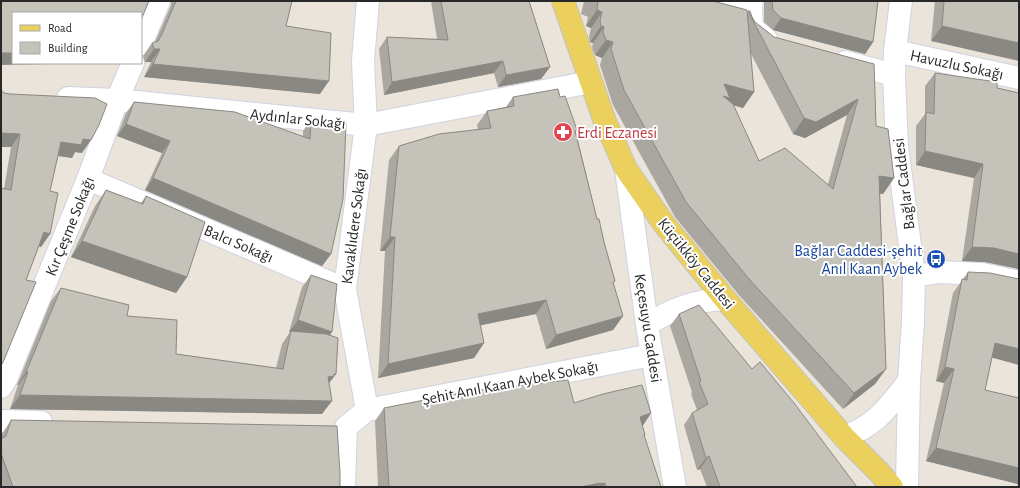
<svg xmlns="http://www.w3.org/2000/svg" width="1020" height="488" viewBox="0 0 1020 488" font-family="'Alegreya Sans',sans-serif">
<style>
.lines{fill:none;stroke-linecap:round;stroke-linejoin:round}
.minor-casing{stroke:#cfd2e1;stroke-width:24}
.major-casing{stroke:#c3c3c3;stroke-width:24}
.minor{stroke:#fff;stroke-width:22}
.major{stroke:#ebd05e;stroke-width:22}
.wall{fill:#a9a79f;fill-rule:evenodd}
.shaded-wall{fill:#8a8882}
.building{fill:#c5c2b9;stroke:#8a8882}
.labels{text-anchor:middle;stroke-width:4;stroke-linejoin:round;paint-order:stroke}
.street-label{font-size:16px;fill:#282828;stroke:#fff}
.health-label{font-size:16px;fill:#be3a42;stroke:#fff;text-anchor:start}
.transit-label{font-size:16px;fill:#164399;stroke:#fff;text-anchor:end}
</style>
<rect width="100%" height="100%" fill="#eae4da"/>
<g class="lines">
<g class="minor-casing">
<path id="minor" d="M722 1 751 7
M752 1 751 7 752 28 766 39
M901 1 895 51 894 75 897 146 914 276 913 321 909 381 907 487
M141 44 159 1
M895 51 1019 78
M845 62 894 75
M68 98 117 100 366 125 591 82
M626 169 647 325 675 487
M88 179 345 289
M914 276 940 272 982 274 1019 282
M647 325C671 309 697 300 725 299
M1 387 6 379 88 179 117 100 133 63
M367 410 652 355
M1 421 41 422
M844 437C876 426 888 407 909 381
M344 487 346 427 367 410 345 289 366 125 363 61 368 1"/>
</g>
<g class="major-casing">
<path id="major" d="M563 1 604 119 626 169 664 224 725 299 844 437 878 471 892 487"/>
</g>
<use href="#minor" class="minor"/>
<use href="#major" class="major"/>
</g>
<path class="wall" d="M171 1H292L286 26 320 94 144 77 151 62H145L143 56 152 43 155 42 171 5Z
M431 1H529L550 67 541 79 498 87 494 73 384 95 379 49 387 37 437 39Z
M584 1H713L747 13 748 11 755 22 774 37 874 64 876 126 894 178 883 194H880L886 369 875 384 843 409 738 294 675 217 613 105 600 65 602 58 595 55 592 48 593 43 590 42 589 37 591 28 586 26 588 17 581 14ZM750 52 793 134 805 138 847 115 828 184 759 161 733 105 743 108 754 92Z
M764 1H878L873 42 865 54 773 30 764 22Z
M935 1H1019L931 41Z
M935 73 1019 93V269L985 262 962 261 974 178 916 165V126L925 114V86Z
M4 93 82 153 75 152 72 158 58 156 50 191V234L41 247 39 246 26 280 4 360V189L11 147Z
M513 97H560L577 130 576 132 597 219 615 281 613 283 623 316 613 330 546 349 536 314 480 325 484 343 474 358 378 378 385 251H380L389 160 399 146 478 129 477 125 487 111 506 107Z
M134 102 303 136V131L311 119 331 254 322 266 145 190 162 153 117 136 126 113Z
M106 190 141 203 146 196 187 277 176 293 71 257 95 206Z
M968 272 992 358 985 390 1019 398V486H1017L1018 484 926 461 944 383 936 381 953 293Z
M311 275 330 335 336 374 329 383 322 414 10 409 18 385H17L51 301 61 288 127 316 176 354 276 368 282 344 290 332H289L302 287Z
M679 314 752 369 857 487H707L700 469 697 470 684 425 692 413 697 410 691 394 692 392 670 326Z
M574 403 651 413 642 426 645 435 644 436 661 487H378L375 421 384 408Z
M11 420 340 487H1V436L2 434Z"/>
<path class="shaded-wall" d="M597 10 602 12 591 28 586 26Z
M781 18 873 42 865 54 773 30Z
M601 26 604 27 593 43 590 42Z
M942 26 1019 43V61L931 41Z
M606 40 613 42 602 58 595 55Z
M154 49H160L151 62H145Z
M1 53H13V63H97L1 65Z
M503 61 494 73 384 95 392 82Z
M153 64 329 81 320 94 144 77Z
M550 67 541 79 498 87 506 75Z
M724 84 754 92 743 108 726 103 719 113Z
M858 99 847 115 805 138 793 134 804 118Z
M126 124 170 141 162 153 117 136Z
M1 133 20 134 11 147H1Z
M83 139 91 140 82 153 75 152 72 158 52 155 61 142Z
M925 151 983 164 974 178 916 165Z
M879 176 894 178 883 194 868 191Z
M153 178 331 254 322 266 145 190Z
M44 232 50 234 41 247 35 245Z
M390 237H395L385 251H380Z
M82 241 187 277 176 293 71 257Z
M972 247 994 248 1019 254V269L985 262 962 261Z
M546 300 536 314 468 328 478 314Z
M623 316 613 330 546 349 556 335Z
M298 320 332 332 324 344 291 331 290 332H289Z
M484 343 474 358 378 378 388 364Z
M995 343 1019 349V365L986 356Z
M945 367 954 369 944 383 936 381Z
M886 369 875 384 843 409 854 393Z
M26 372H28L18 385H17Z
M334 374H336L326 387 328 377Z
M20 395 332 401 322 414 10 409Z
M651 413 642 427 640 417Z
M936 448 1019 468V482L1018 484 926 461Z
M709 456 700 469 697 470 706 458Z
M601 483 598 487H580Z
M605 483 603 487H599L601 484Z"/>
<path class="building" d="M1 1H149L141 20V13H13V53H1Z
M176 1H292L286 26 331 33 329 81 153 64 160 49H154L152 43 158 41 161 36Z
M441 1H529L550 67 506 75 503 61 392 82 387 37 448 40Z
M598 1H713L747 10 754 92 724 84 730 98 723 96 733 104 759 161 785 148 833 189 858 99 816 122 804 118 748 11H750L752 17 755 22 774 37 874 64 876 126 888 129 894 178 879 176 886 369 854 393 749 279 686 202 624 90 611 49 613 42 606 40 603 32 604 27 601 26 600 21 602 12 597 10Z
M772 1H878L873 42 781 18 773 10Z
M944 1H1019V43L942 26Z
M935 73 997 82V88L1019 93V254L994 248 972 247 983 164 925 151 926 112 934 114Z
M558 89 560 97 565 96 577 130 575 131 597 219H599L604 242 615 281 613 282 623 316 556 335 546 300 478 314 484 343 388 364 395 237H390L399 146 439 134 491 128 487 111 514 106 513 97Z
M1 90 4 93 10 94 95 98 107 104 99 125 91 140 83 139 81 145 61 142 50 191 58 193 50 234 44 232 26 280 36 282 4 360 1 366V188L11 190 20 134 1 133Z
M134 102 235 112 310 139 311 119 346 123 343 199 331 254 153 178 170 141 126 124Z
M106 190 143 204 146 196 205 222 187 277 82 241Z
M968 272 990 273 1019 279V349L995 343 985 390 1019 398V468L936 448 954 369 945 367 962 279 967 280Z
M311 275 337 284 332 332 298 320Z
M61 288 129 305 127 316 177 320 176 354 283 369 291 331 326 334 338 338 336 374H334V376L328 377 332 401 20 395 28 372H26Z
M699 305 752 369 760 362 794 403 857 487H720L709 456 706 458 692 413 708 404 699 382 701 381 679 314Z
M568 380 574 403 603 394 642 385 651 413 640 417 645 435H644L661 487H606L605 483 601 484V483L580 487H389L384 408 470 391Z
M11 420 337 426 340 473V487H13L1 453V439L6 436Z"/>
<defs>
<g id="pharmacy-disc" transform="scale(1)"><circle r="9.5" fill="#e0444e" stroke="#fff"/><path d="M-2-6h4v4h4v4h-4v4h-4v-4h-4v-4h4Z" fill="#fff"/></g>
<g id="bus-disc" transform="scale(1)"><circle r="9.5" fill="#1a4fb4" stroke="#fff"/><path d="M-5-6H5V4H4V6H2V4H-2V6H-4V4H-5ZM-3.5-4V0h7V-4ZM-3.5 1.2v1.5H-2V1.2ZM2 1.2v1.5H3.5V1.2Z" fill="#fff"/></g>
</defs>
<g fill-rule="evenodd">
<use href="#pharmacy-disc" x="563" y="132"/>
<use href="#bus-disc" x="936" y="259"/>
</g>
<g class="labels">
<g class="street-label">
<text transform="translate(957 64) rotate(12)" y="6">Havuzlu Sokağı</text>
<text transform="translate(298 118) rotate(6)" y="6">Aydınlar Sokağı</text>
<text transform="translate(903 184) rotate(-97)" y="6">Bağlar Caddesi</text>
<text transform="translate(69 226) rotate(-68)" y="6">Kır Çeşme Sokağı</text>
<text transform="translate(353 226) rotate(-83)" y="6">Kavaklıdere Sokağı</text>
<text transform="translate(239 243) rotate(23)" y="6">Balcı Sokağı</text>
<text transform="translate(697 263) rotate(51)" y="6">Küçükköy Caddesi</text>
<text transform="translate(649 328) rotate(81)" y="6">Keçesuyu Caddesi</text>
<text transform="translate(510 382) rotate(-11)" y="6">Şehit Anıl Kaan Aybek Sokağı</text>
</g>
<g class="health-label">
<text x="577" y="138">Erdi Eczanesi</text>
</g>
<g class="transit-label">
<text x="922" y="256">Bağlar Caddesi-şehit<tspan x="922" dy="18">Anıl Kaan Aybek</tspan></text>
</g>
</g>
<rect width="1020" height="488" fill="none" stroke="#282828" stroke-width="4"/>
<rect x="12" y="12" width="130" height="52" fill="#ffffff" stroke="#a9a9a9"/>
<rect x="20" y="25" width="20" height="6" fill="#ebd05e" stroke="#a9a9a9"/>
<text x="48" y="32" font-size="12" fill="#282828">Road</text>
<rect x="20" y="42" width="20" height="12" fill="#c5c2b9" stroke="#a9a9a9"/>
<text x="48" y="52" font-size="12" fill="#282828">Building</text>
</svg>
